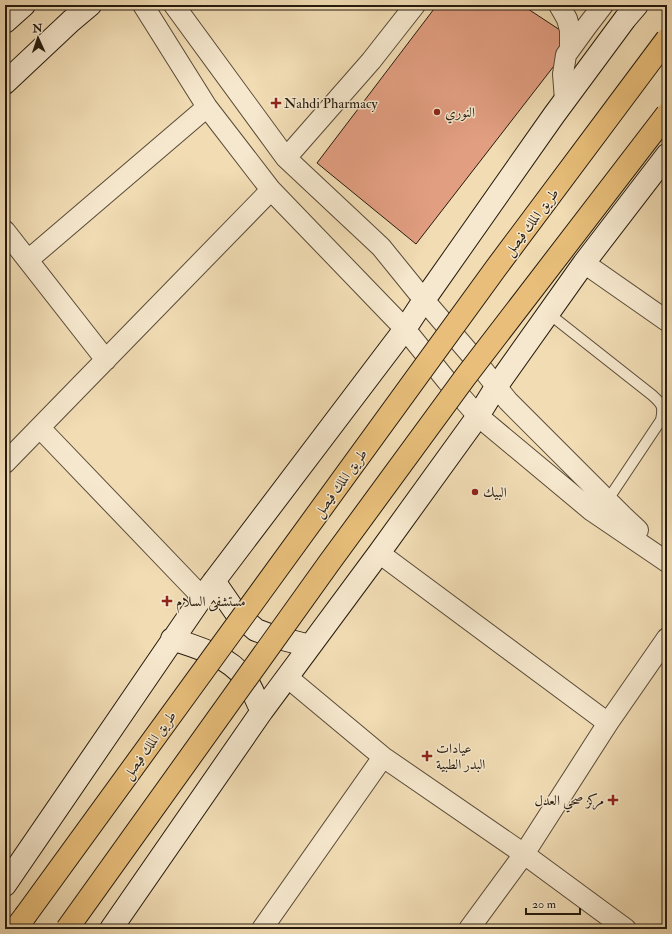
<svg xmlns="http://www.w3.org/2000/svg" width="672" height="934" viewBox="0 0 672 934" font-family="'IM FELL Double Pica',Amiri,serif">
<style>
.building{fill:#e29e81;stroke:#251a0d}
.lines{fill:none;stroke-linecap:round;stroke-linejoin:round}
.lane-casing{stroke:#584a37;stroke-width:12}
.street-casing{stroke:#584a37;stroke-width:22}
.secondary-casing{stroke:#251a0d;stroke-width:24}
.highway-casing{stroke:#251a0d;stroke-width:24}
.lane{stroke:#f6e8ce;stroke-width:10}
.street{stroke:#f6e8ce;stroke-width:20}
.secondary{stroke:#f6e8ce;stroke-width:22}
.highway{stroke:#e8be7a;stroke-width:22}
.highway-bridge-casing{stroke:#251a0d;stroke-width:24;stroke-linecap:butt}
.highway-bridge{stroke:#e8be7a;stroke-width:22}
.poi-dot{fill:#8f2418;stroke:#f6e8ce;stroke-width:1.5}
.labels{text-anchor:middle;stroke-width:3;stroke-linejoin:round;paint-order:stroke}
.poi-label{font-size:14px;fill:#251a0d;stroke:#f6e8ce;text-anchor:start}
.street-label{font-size:14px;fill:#251a0d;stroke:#f6e8ce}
</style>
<rect width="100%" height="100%" fill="#f1dcb4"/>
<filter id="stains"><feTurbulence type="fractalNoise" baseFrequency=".005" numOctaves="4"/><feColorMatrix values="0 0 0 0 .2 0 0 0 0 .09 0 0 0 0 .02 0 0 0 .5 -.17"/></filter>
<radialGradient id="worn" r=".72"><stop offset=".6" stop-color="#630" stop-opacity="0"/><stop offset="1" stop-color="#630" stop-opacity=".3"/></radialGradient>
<path class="building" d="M437 5H522L563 32 557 62 416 244 317 163Z"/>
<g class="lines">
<g class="lane-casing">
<path id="lane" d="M548 313 652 395C662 404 664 406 661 420L607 501"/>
</g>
<g class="street-casing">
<path id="street" d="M143 5 207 107 271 190 405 329 447 381 478 416 592 511 667 562
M174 5 286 158 381 247 424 300 472 356 508 401 623 516 638 530
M559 5 567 19 570 30V49
M565 100 563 74 566 55 587 26 603 5
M286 158 371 61 415 5
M5 231 106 360
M28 260 207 107
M584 263 667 321
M40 428 202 597
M5 463 271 190
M379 553 608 723
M287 677 383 757 524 854 626 929
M262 929 383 757
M469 929 524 854 608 723 667 638"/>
</g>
<g class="secondary-casing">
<path id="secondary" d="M5 22 24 5
M5 83 71 21 90 5
M214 581 236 613 256 630 275 637 310 646
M172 639C199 648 226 655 245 678 251 685 257 703 262 711
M5 885 202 597 405 329 424 300 554 115 625 19 637 5
M111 929 262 711 379 553 478 416 496 387 584 263 667 155"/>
</g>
<g class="highway-casing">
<path id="highway" d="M15 929 25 916"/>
</g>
<use href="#lane" class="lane"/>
<use href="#street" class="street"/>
<use href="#secondary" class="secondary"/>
<use href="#highway" class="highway"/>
<g class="highway-bridge-casing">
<path id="highway-bridge" d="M25 916 496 268 667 39
M67 929 329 563 466 376 667 114"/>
</g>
<use href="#highway-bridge" class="highway-bridge"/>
</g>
<g class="poi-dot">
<path d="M274 97h4v4h4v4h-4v4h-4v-4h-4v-4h4z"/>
<circle cx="437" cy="112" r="4"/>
<circle cx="475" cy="492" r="4"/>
<path d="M165 595h4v4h4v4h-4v4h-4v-4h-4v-4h4z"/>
<path d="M425 750h4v4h4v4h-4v4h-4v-4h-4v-4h4z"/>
<path d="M611 794h4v4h4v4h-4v4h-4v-4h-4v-4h4z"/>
</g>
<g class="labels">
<g class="poi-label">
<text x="284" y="108">Nahdi Pharmacy</text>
<text x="445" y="117">النوري</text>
<text x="483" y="497">البيك</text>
<text x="176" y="606">مستشفى السلام</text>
<text x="436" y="753">عيادات<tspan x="436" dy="16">البدر الطبية</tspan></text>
<text x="604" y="805" text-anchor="end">مركز صحي العدل</text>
</g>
<g class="street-label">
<text transform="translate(531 222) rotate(-53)" y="5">طريق الملك فيصل</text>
<text transform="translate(340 483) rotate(-54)" y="5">طريق الملك فيصل</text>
<text transform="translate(149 745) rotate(-54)" y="5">طريق الملك فيصل</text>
</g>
</g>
<rect width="672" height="934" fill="none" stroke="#f1dcb4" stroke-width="20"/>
<rect x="6" y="6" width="660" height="922" fill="none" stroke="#251a0d" stroke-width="2"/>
<rect x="10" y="10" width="652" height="914" fill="none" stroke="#251a0d"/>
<g transform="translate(38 38) rotate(357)" stroke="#f6e8ce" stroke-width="3" paint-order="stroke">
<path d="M0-3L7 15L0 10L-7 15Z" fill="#251a0d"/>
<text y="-6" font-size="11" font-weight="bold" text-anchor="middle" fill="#251a0d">N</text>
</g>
<path d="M526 908v6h54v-6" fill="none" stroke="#251a0d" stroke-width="2"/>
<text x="532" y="908" font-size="12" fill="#251a0d" stroke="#f6e8ce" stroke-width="3" paint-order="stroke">20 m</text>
<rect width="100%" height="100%" filter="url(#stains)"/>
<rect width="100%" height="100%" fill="url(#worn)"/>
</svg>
